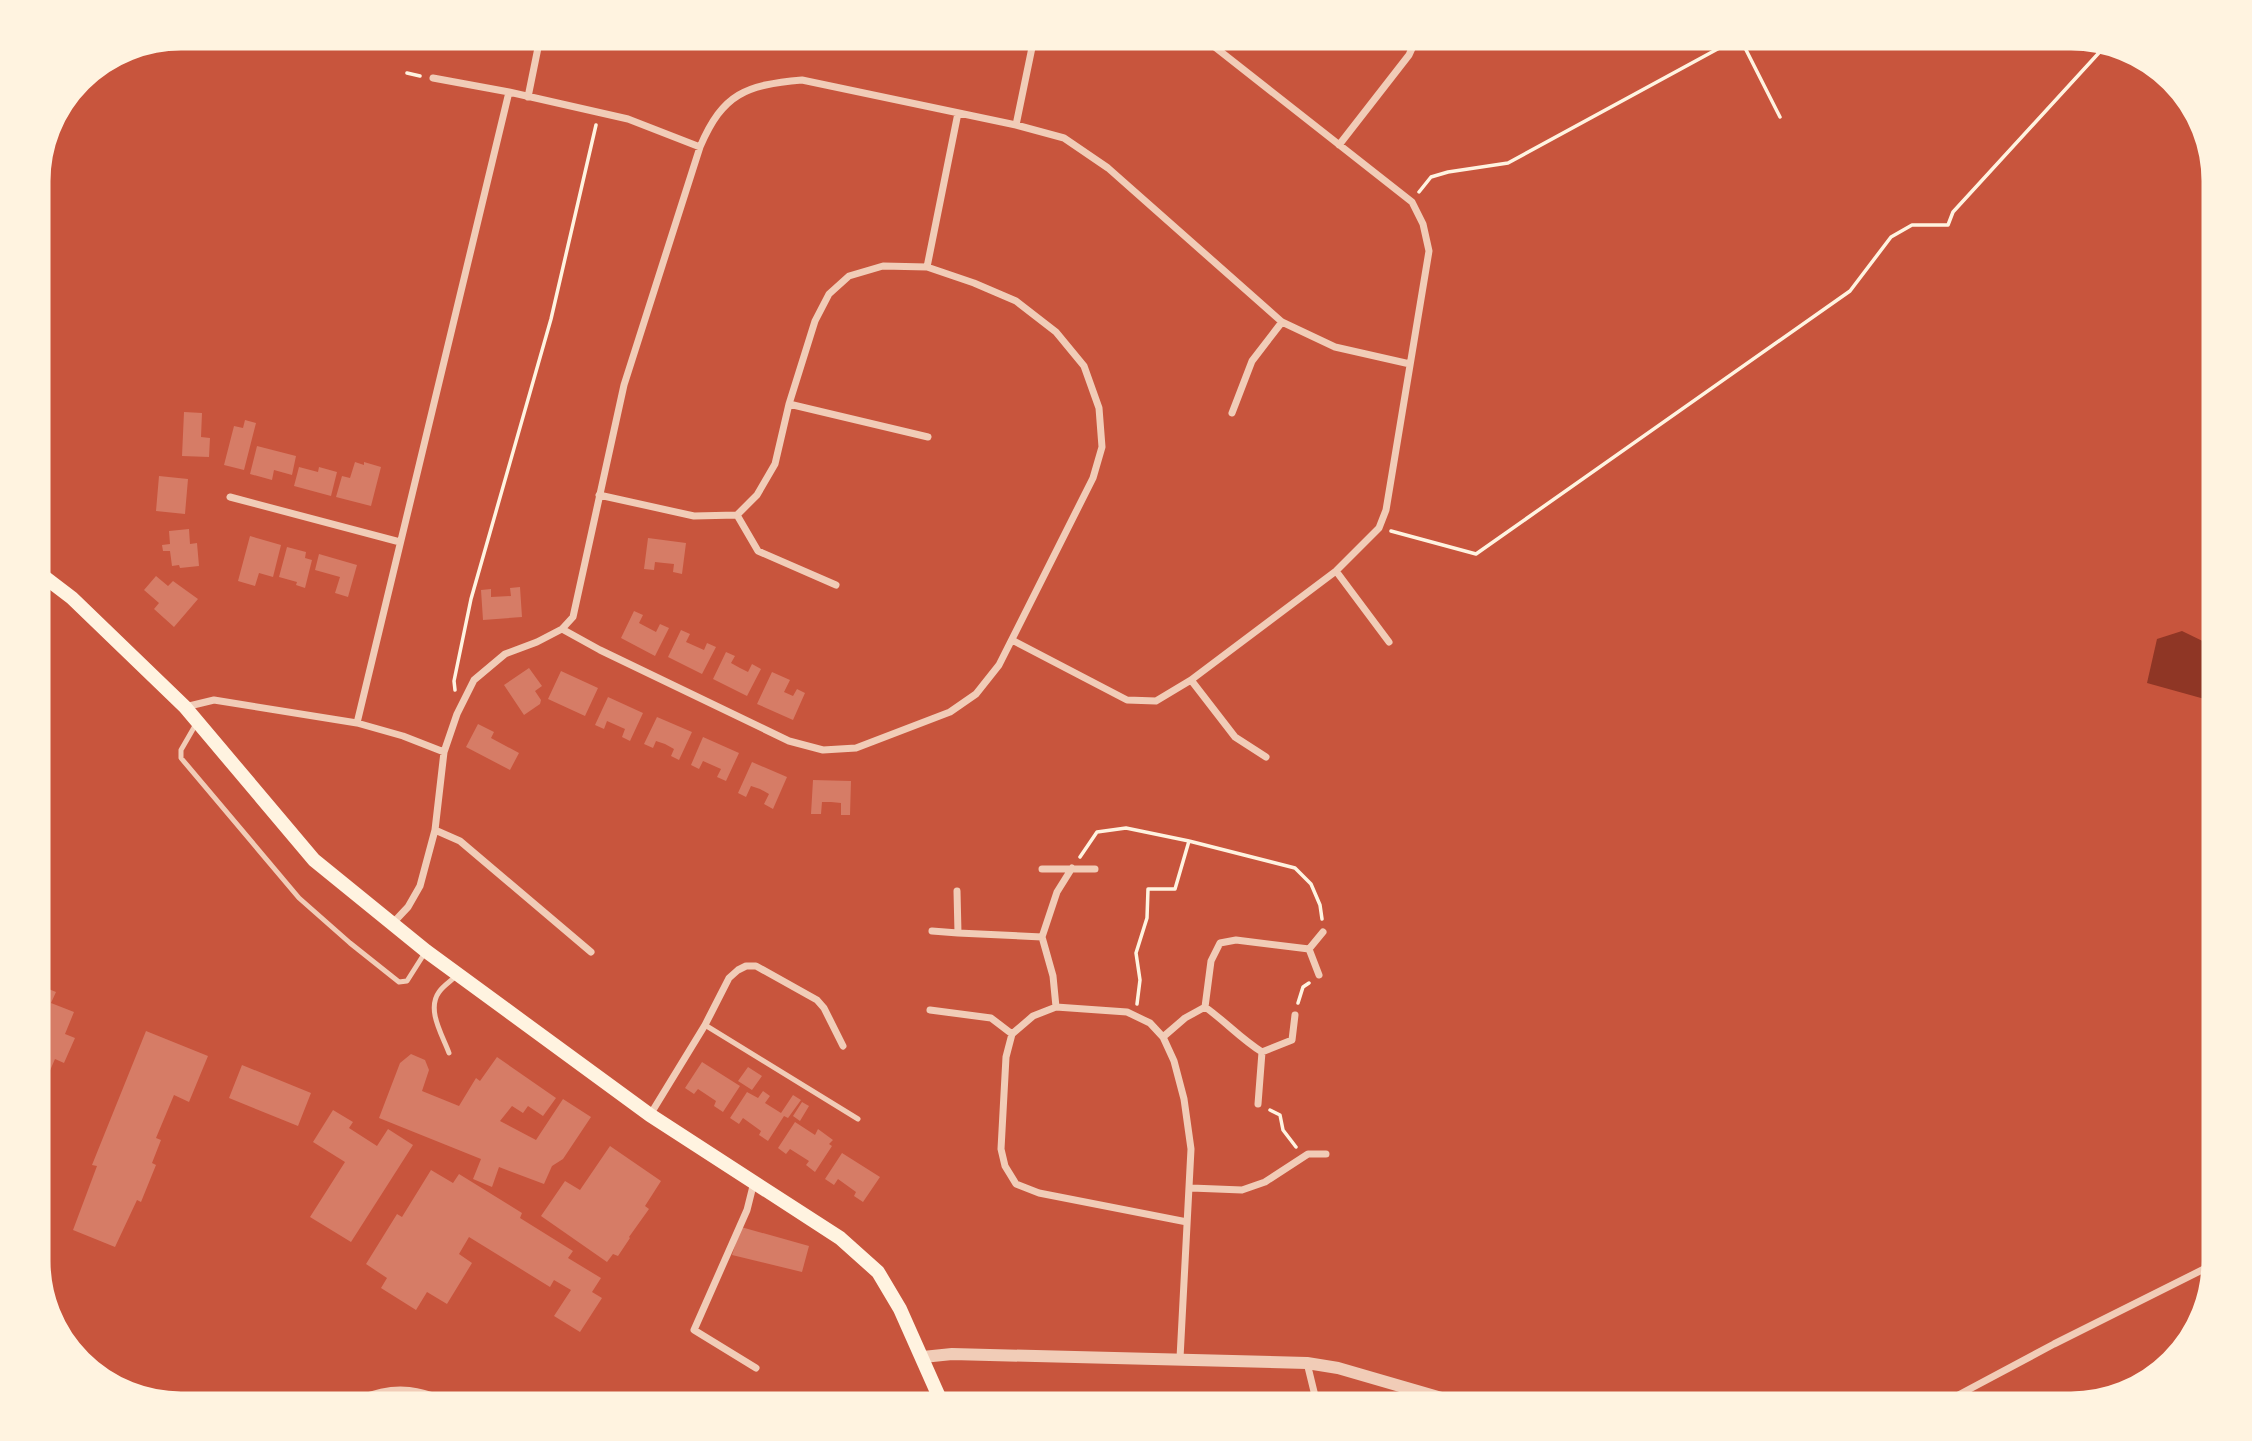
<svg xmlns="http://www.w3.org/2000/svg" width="2252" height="1441" viewBox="0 0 2252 1441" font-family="Montserrat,sans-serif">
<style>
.water{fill:#8f3625}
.building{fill:#d67c66}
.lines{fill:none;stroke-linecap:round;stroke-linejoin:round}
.path{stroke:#fff3e0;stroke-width:3.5}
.service{stroke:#f1ccb7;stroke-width:5}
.minor{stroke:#f1ccb7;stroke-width:7}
.tertiary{stroke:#f1ccb7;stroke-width:12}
.secondary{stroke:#fff3e0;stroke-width:14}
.rim{fill:none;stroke:#fff3e0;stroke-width:9}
</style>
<rect width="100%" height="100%" fill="#c8553d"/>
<path class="water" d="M2182 631 2219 649V703L2147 683 2157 639Z"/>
<path class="building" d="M184 412 202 413 201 437 210 438 209 457 182 456Z
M245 420 256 423 244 470 224 465 234 426 243 428Z
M257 446 296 456 292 475 274 470 272 480 250 474Z
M355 462 364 465V462L381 467 371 506 336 497 342 476 350 478Z
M299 467 318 472 319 467 337 472 331 496 294 486Z
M159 476 188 479 185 514 156 511Z
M189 529 190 544 197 543 199 566 180 568 179 565 172 566 170 551H163L162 545 170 544 169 531Z
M250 536 281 545 273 577 259 573 255 586 238 581Z
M648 538 686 543 682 574 673 572 674 564 664 563 655 562 654 570 644 569Z
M287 547 306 552 305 558 312 560 305 588 296 585 297 582 279 577Z
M319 554 357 565 348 597 335 593 340 577 315 570Z
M156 576 168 586 173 581 198 599 174 627 154 609 159 603 144 590Z
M520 587 522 617 483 620 481 590 491 589V597L511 596 510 588Z
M634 611 643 615 639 623 656 632 660 624 669 628 655 656 621 638Z
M681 630 690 634 686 642 704 650 707 643 716 647 702 674 668 657Z
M726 652 735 656 731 663 740 668 748 672 752 664 761 669 747 696 713 679Z
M529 668 542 686 535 691 541 700 540 704 524 715 504 685Z
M561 671 598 688 585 716 548 699Z
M772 672 790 680 784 692 793 696 797 689 805 693 793 720 757 704Z
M608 697 643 713 630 741 622 737 625 729 607 721 604 729 595 725Z
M657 717 692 732 679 760 671 756 674 749 665 744 656 741 653 748 644 744Z
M478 724 494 732 491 738 519 753 510 770 466 747Z
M703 737 739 753 726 781 717 777 721 769 703 761 699 769 691 765Z
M752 762 787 777 773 809 764 804 769 794 760 789 751 786 746 797 738 793Z
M813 780 851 781 850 815H841V803L831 802H822L821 814H811Z
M34 983 56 992 51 1003 74 1012 65 1034 75 1038 64 1063 55 1059 45 1082 34 1077Z
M146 1031 208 1056 189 1102 174 1095 156 1138 161 1140 152 1163 156 1165 141 1202 137 1200 115 1247 73 1230 97 1166 92 1165Z
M411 1054 425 1060 429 1070 422 1091 459 1106 476 1078 480 1081 497 1057 556 1098 543 1116 528 1106 523 1113 512 1106 500 1121 536 1140 563 1099 591 1117 563 1159 552 1166 544 1184 499 1167 492 1187 473 1179 481 1159 379 1118 400 1063Z
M702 1062 740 1086 723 1112 714 1106 716 1101 698 1089 694 1094 685 1088Z
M242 1065 311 1093 298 1126 229 1098Z
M748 1067 762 1076 752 1090 738 1081Z
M763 1091 770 1096 765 1103 781 1113 793 1095 801 1100 788 1118 784 1116 768 1141 759 1135 761 1131 743 1118 739 1124 730 1118 747 1092 758 1098Z
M802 1102 809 1106 800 1121 793 1116Z
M333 1110 353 1122 349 1128 377 1146 388 1129 413 1145 351 1242 310 1217 345 1162 313 1142Z
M795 1122 815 1135 818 1129 833 1140 829 1144 832 1146 815 1172 806 1165 809 1161 790 1149 786 1154 778 1148Z
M610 1146 661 1181 645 1206 649 1209 629 1237 630 1238 618 1256 613 1254 607 1262 541 1216 565 1181 580 1190Z
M842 1153 880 1177 863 1202 854 1196 856 1192 838 1179 834 1185 825 1179Z
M431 1170 453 1183 459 1174 522 1213 520 1218 573 1251 568 1258 601 1278 592 1292 602 1298 580 1332 554 1316 571 1290 554 1280 550 1287 469 1237 459 1254 472 1263 447 1304 427 1292 416 1310 381 1288 387 1278 366 1264 397 1214 402 1217Z
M741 1227 809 1246 802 1272 732 1255Z"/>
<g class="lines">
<path class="path" d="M1740 38 1780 117
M407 73 420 76
M1419 192 1431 177 1448 172 1508 163 1747 33
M1391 531 1476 554 1850 291 1891 237 1912 225H1948L1953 212 2107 44
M455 690 454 681 471 599 551 319 596 125
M1080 857 1097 832 1126 828 1189 841 1295 868 1311 884 1320 905 1322 919
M1298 1003 1303 987 1309 983
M1137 1004 1140 980 1136 953 1147 918 1148 889H1175L1189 841
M1270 1110 1280 1115 1283 1130 1296 1147"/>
<path class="service" d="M196 724 181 750V758L299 898 350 943 399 982 407 981 426 951
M705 1025 858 1119
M449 1053C443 1036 426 1010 439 992 443 986 451 981 456 976"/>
<path class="minor" d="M433 78 509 92
M528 97 541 33
M1016 125 1035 33
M1339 145 1409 55 1419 33
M927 267 958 113
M789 404 928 437
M1232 413 1252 361 1282 322
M230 497 400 542
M737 515 758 551 836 585
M1336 571 1389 642
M562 629 600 650 789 741 823 750 856 748 950 712 976 694 999 665 1093 478 1102 447 1099 408 1084 366 1056 332 1016 301 974 283 927 267 883 266 849 276 829 294 815 321 789 404 775 464 757 495 737 515 694 516 599 495
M1012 640 1127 700 1156 701 1191 680 1336 571 1379 528 1386 510 1429 251 1423 224 1412 202 1197 33
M1191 680 1235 737 1266 757
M185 707 214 700 357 723 403 736 444 752
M357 723 509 92 628 119 700 147
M435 830 460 841 591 952
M1042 869H1095
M392 924 408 907 420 886 435 830 444 752 457 714 474 680 505 654 537 642 562 629 573 617 624 385 700 147C723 93 746 85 802 80L1016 125 1064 138 1108 168 1282 322 1335 347 1410 364
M932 931 958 933 957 891
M958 933 1042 937
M1309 949 1319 975
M1056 1007 1053 976 1042 937 1057 892 1072 868
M1205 1007C1225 1021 1241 1039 1262 1052L1258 1104
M930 1010 991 1018 1012 1034
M1163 1037 1185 1018 1205 1007 1211 961 1220 943 1236 940 1309 949 1323 932
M1262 1052 1292 1040 1295 1015
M650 1115 705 1025 729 978 738 970 746 966H756L817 1000 824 1008 843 1046
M754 1182 747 1210 694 1330 756 1368
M1191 1188 1242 1190 1265 1182 1308 1154H1326
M1180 1358 1191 1149 1184 1099 1174 1061 1163 1037 1150 1023 1127 1012 1056 1007 1033 1016 1012 1034 1006 1057 1001 1149 1005 1166 1016 1184 1039 1193 1187 1222
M1307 1363 1318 1408
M349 1408C365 1392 396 1387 418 1392 434 1395 451 1403 466 1408
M1934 1408 2054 1344 2218 1262"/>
<path class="tertiary" d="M923 1357 952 1354 1307 1363 1338 1368 1476 1408"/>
<path class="secondary" d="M34 569 72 598 185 707 314 860 426 951 650 1115 840 1238 878 1272 900 1309 944 1408"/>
</g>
<path d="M0 0H2252V1441H0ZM181 46H2071A135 135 0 0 1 2206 181V1261A135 135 0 0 1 2071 1396H181A135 135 0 0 1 46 1261V181A135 135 0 0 1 181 46Z" fill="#fff3e0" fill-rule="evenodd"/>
<path class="rim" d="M181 46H2071A135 135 0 0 1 2206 181V1261A135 135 0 0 1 2071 1396H181A135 135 0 0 1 46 1261V181A135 135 0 0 1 181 46Z"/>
</svg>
